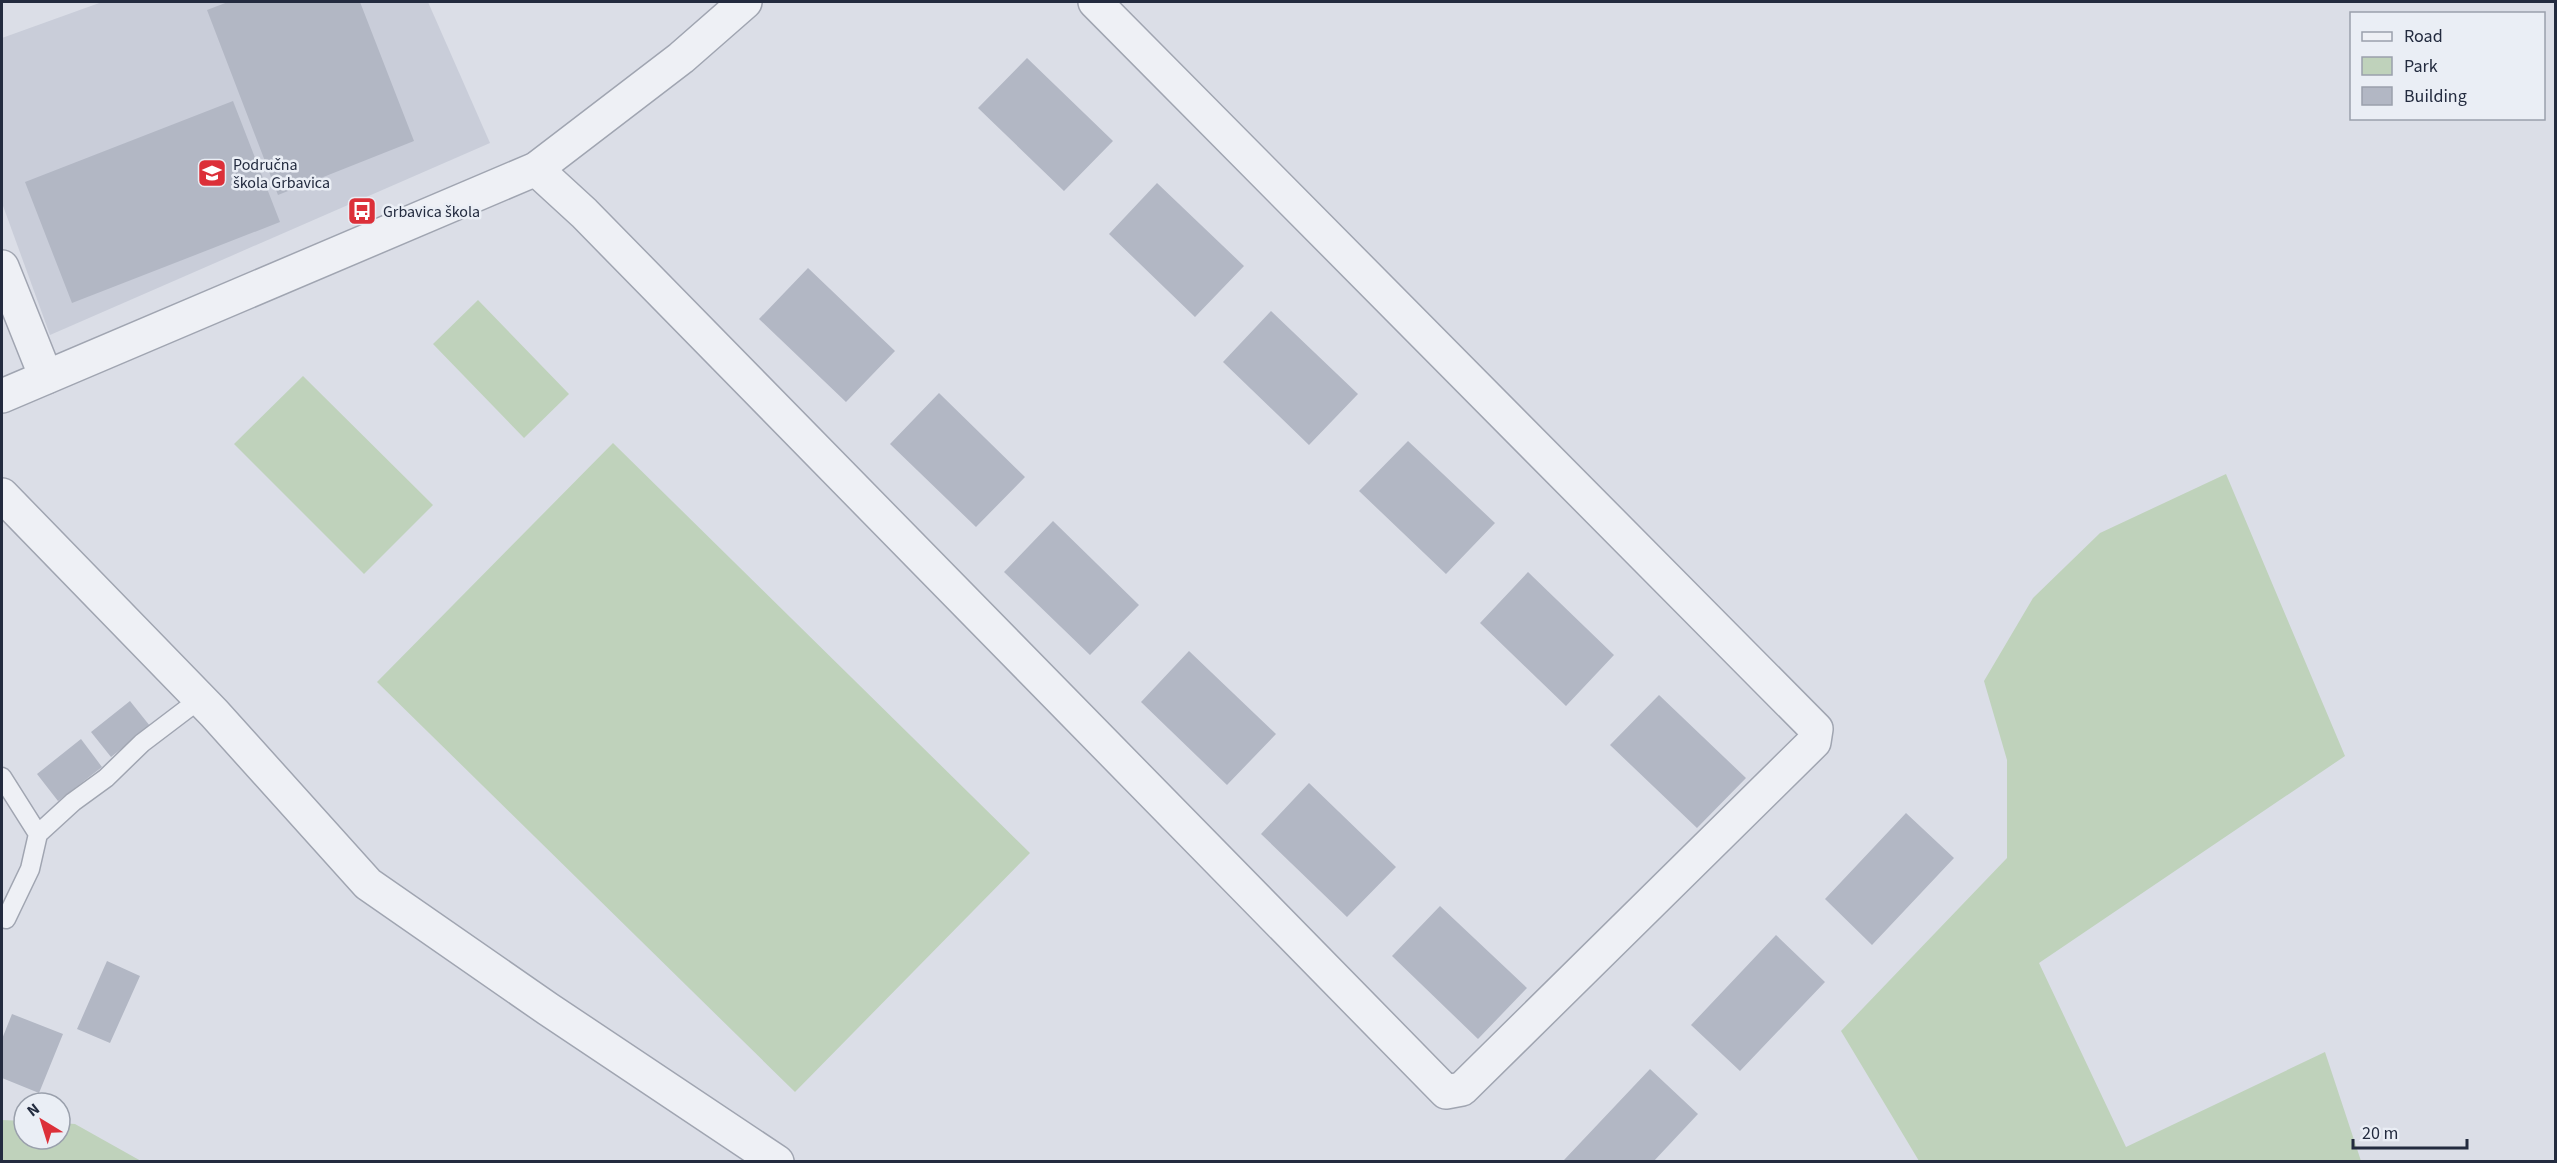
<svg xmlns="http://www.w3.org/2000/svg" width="2557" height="1163" viewBox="0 0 2557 1163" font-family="'Source Sans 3',sans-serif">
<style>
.built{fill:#c9cdd9}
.green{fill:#bfd2bb}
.building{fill:#b2b7c4}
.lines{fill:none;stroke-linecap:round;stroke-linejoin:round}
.service-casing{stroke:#a0a5b1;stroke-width:21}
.minor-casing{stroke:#a0a5b1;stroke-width:36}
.tertiary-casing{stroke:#a0a5b1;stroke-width:36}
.service{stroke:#eef0f5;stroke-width:18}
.minor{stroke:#eef0f5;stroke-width:33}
.tertiary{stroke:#eef0f5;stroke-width:33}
.labels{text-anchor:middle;stroke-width:5;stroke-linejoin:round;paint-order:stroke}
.poi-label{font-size:16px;fill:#232b3f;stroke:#eaeef5;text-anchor:start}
</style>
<rect width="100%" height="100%" fill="#dbdee7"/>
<path class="built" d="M102 2H428L490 143 50 335 2 203V38Z"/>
<path class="green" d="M478 300 569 394 524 438 433 344Z
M303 376 433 505 364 574 234 444Z
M613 443 1030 853 795 1092 377 682Z
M2226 474 2345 756 2039 963 2126 1147 2325 1052 2361 1161H1919L1841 1031 2007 858V760L1984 681 2033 598 2100 533Z
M2 1120 24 1121V1139H60V1123L75 1124 141 1161H2Z"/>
<path class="building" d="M228 2H360L414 141 278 195 207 10Z
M1027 58 1113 141 1064 191 978 108Z
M233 101 280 222 72 303 25 182Z
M1157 183 1244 266 1195 317 1109 234Z
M808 268 895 351 846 402 759 319Z
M1271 311 1358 394 1309 445 1223 362Z
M939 393 1025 477 976 527 890 444Z
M1408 441 1495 523 1446 574 1359 491Z
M1053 521 1139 605 1090 655 1004 572Z
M1528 572 1614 655 1566 706 1480 623Z
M1189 651 1276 734 1227 785 1141 702Z
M1659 695 1746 778 1697 828 1610 745Z
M130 701 150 726 111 757 91 732Z
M81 739 102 767 58 801 37 774Z
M1309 783 1396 867 1347 917 1261 834Z
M1906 813 1954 858 1872 945 1825 899Z
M1440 906 1527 988 1478 1039 1392 956Z
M1776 935 1825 982 1740 1071 1691 1025Z
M107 961 140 976 110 1043 77 1029Z
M12 1014 63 1034 39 1093 2 1078V1039Z
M1650 1069 1698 1114 1653 1162H1566L1564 1160Z"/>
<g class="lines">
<g class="service-casing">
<path id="service" d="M2 777 38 834
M6 919 30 869 38 834 73 802 106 778 142 743 200 699"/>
</g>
<g class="minor-casing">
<path id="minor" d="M536 169 584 213 1446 1092 1462 1089 1814 742 1816 729 1095 2
M2 267 46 377
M2 495 214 713 368 884 548 1009 777 1162"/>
</g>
<g class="tertiary-casing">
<path id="tertiary" d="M2 396 536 169 681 58 745 2"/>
</g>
<use href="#service" class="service"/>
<use href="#minor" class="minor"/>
<use href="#tertiary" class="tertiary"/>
</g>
<defs>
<g id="school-square" transform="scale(1.5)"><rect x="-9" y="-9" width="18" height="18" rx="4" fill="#dc3039" stroke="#eaeef5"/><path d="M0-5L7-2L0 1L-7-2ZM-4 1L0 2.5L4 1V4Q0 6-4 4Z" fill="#fff"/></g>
<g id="bus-square" transform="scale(1.5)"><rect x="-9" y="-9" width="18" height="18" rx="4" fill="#dc3039" stroke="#eaeef5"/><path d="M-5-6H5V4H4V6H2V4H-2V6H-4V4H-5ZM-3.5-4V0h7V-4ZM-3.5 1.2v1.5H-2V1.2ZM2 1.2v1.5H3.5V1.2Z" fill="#fff"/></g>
</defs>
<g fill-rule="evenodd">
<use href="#school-square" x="212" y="173"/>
<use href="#bus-square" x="362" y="211"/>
</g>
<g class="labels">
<g class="poi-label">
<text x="233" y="170">Područna<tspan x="233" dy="18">škola Grbavica</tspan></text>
<text x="383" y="217">Grbavica škola</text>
</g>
</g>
<rect width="2557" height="1163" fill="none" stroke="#232b3f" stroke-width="6"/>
<rect x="2350" y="12" width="195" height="108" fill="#eaeef5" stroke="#9aa0ac" stroke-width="1.5"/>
<rect x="2362" y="32" width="30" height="9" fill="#eef0f5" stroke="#9aa0ac" stroke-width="1.5"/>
<text x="2404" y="42" font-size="18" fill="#232b3f">Road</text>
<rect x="2362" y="57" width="30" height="18" fill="#bfd2bb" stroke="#9aa0ac" stroke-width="1.5"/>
<text x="2404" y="72" font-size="18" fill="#232b3f">Park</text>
<rect x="2362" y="87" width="30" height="18" fill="#b2b7c4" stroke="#9aa0ac" stroke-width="1.5"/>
<text x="2404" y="102" font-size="18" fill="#232b3f">Building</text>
<g transform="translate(42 1121) rotate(322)"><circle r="28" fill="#eaeef5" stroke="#9aa0ac" stroke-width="1.5"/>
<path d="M0-4.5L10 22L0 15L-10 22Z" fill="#dc3039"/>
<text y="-9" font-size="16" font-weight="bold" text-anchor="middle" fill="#232b3f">N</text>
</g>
<path d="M2353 1139v9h114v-9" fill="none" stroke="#232b3f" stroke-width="3"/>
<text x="2362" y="1139" font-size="18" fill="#232b3f" stroke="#eaeef5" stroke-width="4.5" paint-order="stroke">20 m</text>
</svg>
